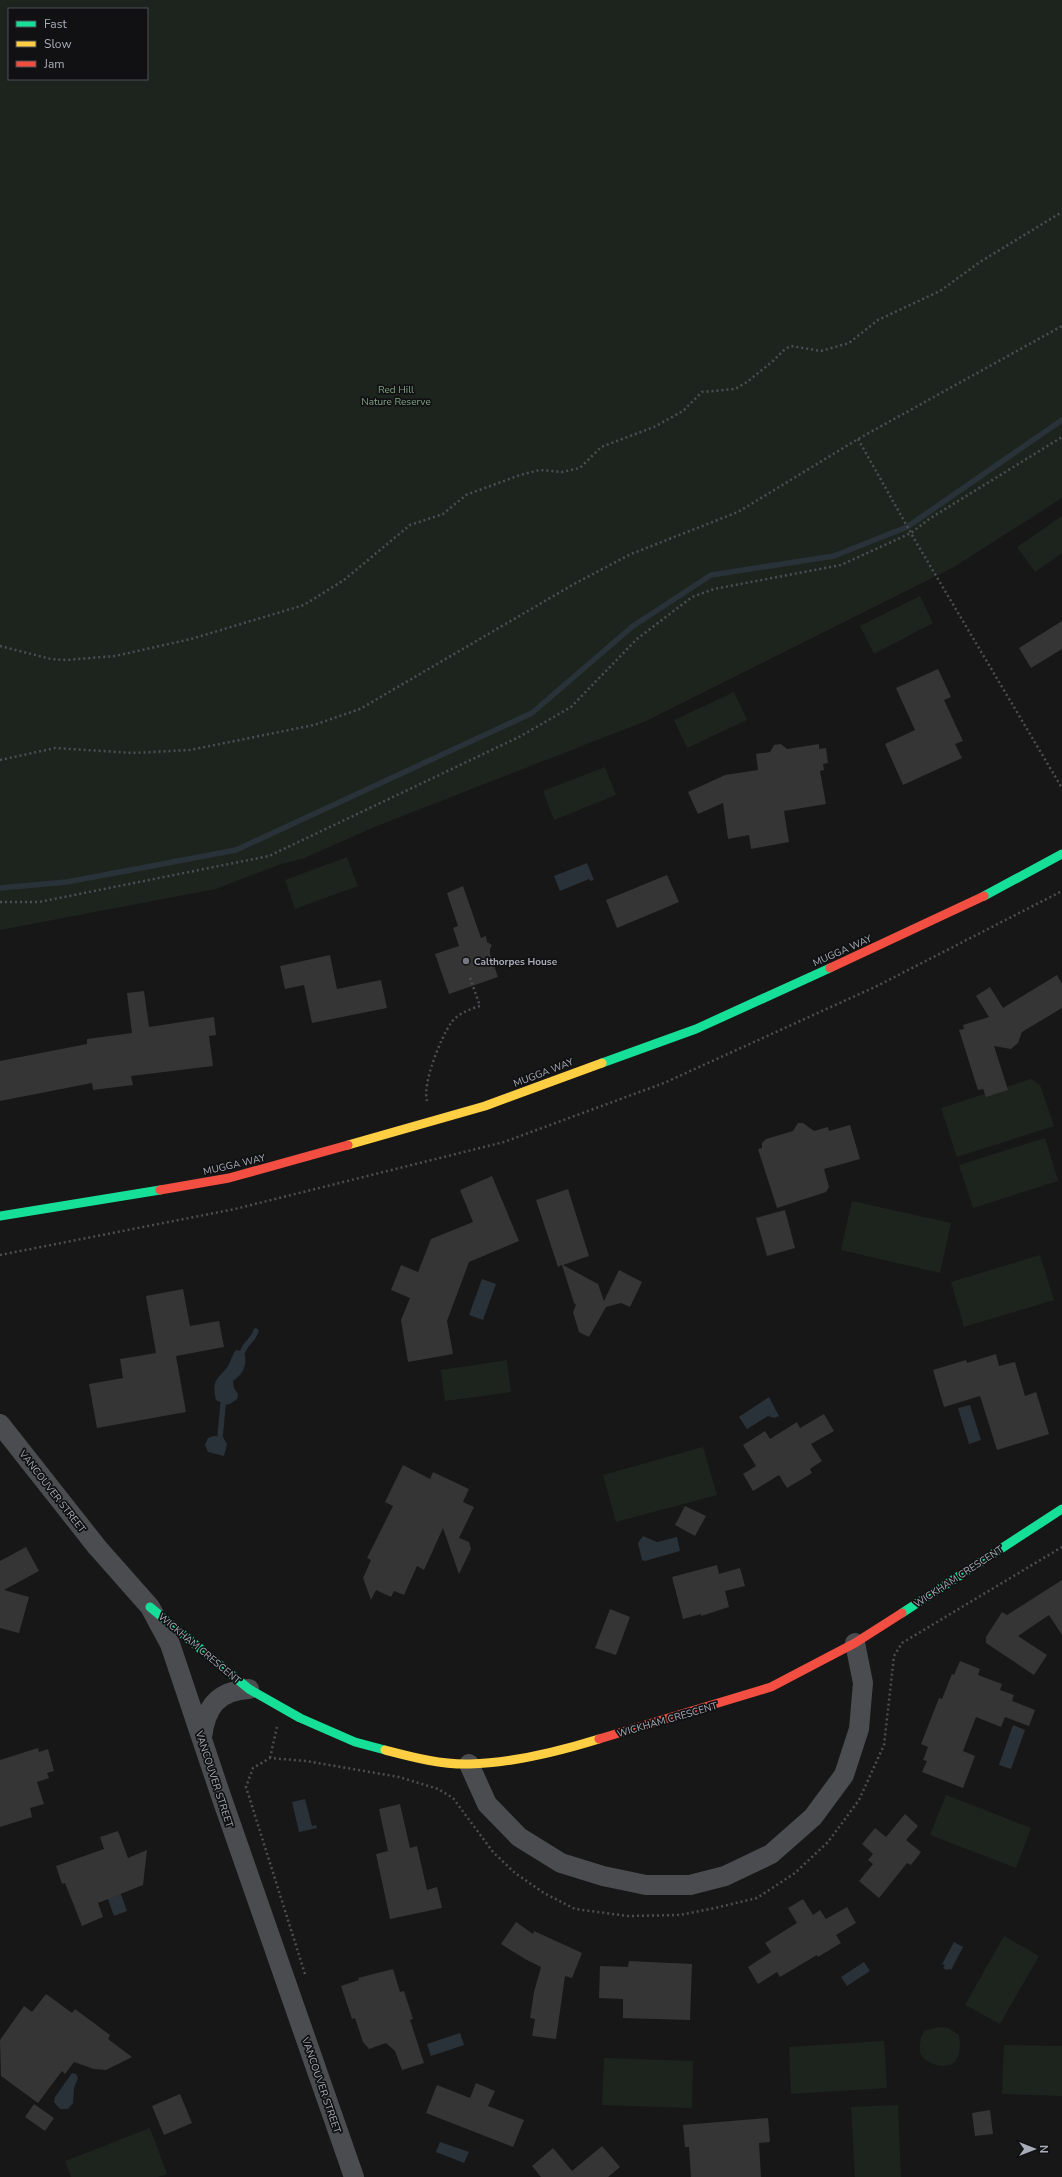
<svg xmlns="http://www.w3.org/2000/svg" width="1062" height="2177" viewBox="0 0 1062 2177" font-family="'Nunito Sans',sans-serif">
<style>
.green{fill:#1d241e;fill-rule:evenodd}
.water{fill:#2a3239}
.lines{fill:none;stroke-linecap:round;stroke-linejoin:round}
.stream{stroke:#2a3239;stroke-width:5.5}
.building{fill:#353536}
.path{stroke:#4d4e52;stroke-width:2.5;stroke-dasharray:2 3;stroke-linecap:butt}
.street{stroke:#4b4c50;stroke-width:20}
.fast{stroke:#16e098;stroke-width:9}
.slow{stroke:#ffcf43;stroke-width:9}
.jam{stroke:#f24e42;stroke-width:9}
.poi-dot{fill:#757880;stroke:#111113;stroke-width:1.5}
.labels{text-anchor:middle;stroke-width:3.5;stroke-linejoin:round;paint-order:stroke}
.park-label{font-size:10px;fill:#7fa381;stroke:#111113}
.street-label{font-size:10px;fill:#a8adb8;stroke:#111113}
.poi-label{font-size:10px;font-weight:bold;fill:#a8adb8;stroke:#111113;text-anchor:start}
</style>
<rect width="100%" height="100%" fill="#171717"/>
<path class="green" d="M0 0H1062V498L954 567 646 721 377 826 302 859 281 864 216 889 0 930ZM9 9H147V79H9Z
M1062 516V553L1035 572 1017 547Z
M920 596 933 623 874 654 860 626Z
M734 692 747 720 687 748 674 720Z
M605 767 616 795 554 820 543 791Z
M347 857 358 886 295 909 285 880Z
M1031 1079 1040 1085 1054 1126 957 1157 941 1108Z
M1045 1138 1058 1181 973 1208 959 1165Z
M852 1201 951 1223 940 1273 841 1250Z
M1040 1255 1054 1300 964 1327 951 1282Z
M507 1360 511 1392 445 1401 441 1370Z
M703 1447 717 1495 616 1522 603 1475Z
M946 1795 1031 1828 1016 1868 930 1835Z
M1004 1936 1039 1956 1000 2024 965 2005Z
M938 2027 948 2028 959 2035C960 2043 961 2053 956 2060 948 2072 923 2064 920 2052 918 2044 922 2037 924 2031Z
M884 2041 887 2088 791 2094 789 2047Z
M1004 2045 1062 2046V2096L1002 2094Z
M604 2058 693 2061 692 2108 602 2105Z
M898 2105 901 2177H855L851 2107Z
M150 2128 167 2174 158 2177H71L65 2161Z"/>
<path class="water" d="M587 863 594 880 590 881 589 879 560 891 554 876Z
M482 1279 496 1284 483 1320 469 1315Z
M236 1350 244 1352C248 1365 243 1374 233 1381L234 1388 238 1394 237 1399 230 1404 225 1405 216 1400C210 1375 223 1378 230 1362 232 1357 233 1354 236 1350Z
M769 1397 779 1416 774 1418 768 1416 747 1429 739 1417Z
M970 1405 981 1440 969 1444 958 1408Z
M214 1436 223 1437 227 1444 224 1456 208 1452 205 1445 208 1438Z
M643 1536 657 1542 677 1537 680 1551 645 1561 642 1560 638 1543Z
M1013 1725 1025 1730 1011 1769 999 1765Z
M305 1799 312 1826 316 1825 317 1828 299 1832 292 1802Z
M117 1883 127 1911 114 1916 104 1888Z
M954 1942 963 1947 951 1970 949 1969 947 1970 943 1968 945 1965 942 1964Z
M864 1962 870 1971 847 1986 841 1977Z
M460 2033 464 2045 431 2056 427 2044Z
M72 2073 76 2074 78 2078 74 2088 73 2103 68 2109H60L54 2102 55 2097Z
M440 2142 469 2152 464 2163 436 2152Z"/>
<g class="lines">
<path class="stream" d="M0 888 67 882 236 850 532 713 633 626 711 575 834 556 907 527 1062 420
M243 1351C246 1343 253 1340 256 1331
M220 1437 223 1405"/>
</g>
<path class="building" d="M1062 621V649L1031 668 1019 648Z
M938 669 951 697 944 700 963 741 955 744 962 758 903 785 885 744 915 730 896 688Z
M781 744 787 749 819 744V749L826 748 828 763 823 764 824 770 820 771 826 804 784 811 789 842 751 849 749 835 728 839 723 803 698 814 688 792 725 775 758 770 756 754 770 752 774 745Z
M667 875 679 902 617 928 606 900Z
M463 886 481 938 486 936 487 942 492 945 490 949V954L498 977 449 994 435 954 459 946 453 928 458 926 447 893Z
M330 955 337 989 381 980 387 1008 312 1023 304 985 285 989 280 966Z
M1057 975 1062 984V1008L1022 1032 1018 1043 1011 1049 994 1046 1008 1090 986 1097 983 1089 978 1090 959 1030 964 1029 963 1025 989 1017 976 996 990 987 1003 1008Z
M144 991 149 1027 214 1017 216 1035 209 1036 213 1066 131 1076 133 1085 93 1090 92 1083 0 1101V1061L87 1044V1039L132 1033 127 993Z
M798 1123H803L814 1131 828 1127 829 1131 850 1125 860 1159 824 1169 829 1187 826 1192 777 1208 758 1149 762 1148V1143L766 1139 793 1131Z
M492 1176 519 1241 469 1262 447 1321 453 1354 408 1362 401 1320 410 1298 391 1290 401 1265 418 1272 431 1239 473 1222 460 1190Z
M568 1189 589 1256 563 1265 598 1284 604 1301 619 1270 642 1282 630 1307 621 1303 606 1307 589 1337 579 1332 573 1312 576 1305 574 1303 562 1265 558 1267 536 1200Z
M785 1210 795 1248 767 1256 756 1218Z
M183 1289 190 1326 219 1321 224 1347 176 1356 186 1412 97 1428 89 1384 123 1378 120 1359 156 1353 146 1296Z
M996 1354 999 1366 1015 1362 1025 1396 1036 1392 1049 1434 997 1450 980 1396 944 1407 933 1370 966 1360 967 1363Z
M824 1414 834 1431 811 1444 822 1461 810 1469 812 1473 787 1488 779 1475 753 1491 743 1474 756 1466 743 1445 765 1431 770 1439 797 1422 800 1428Z
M403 1465 430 1479 433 1472 469 1489 463 1502 474 1507 459 1538 469 1542 471 1549 459 1574 443 1528 424 1570 417 1566 404 1595 394 1591 391 1597 376 1590 371 1600 363 1578 371 1560 367 1558 393 1506 385 1502Z
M685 1506 706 1516 695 1536 675 1525Z
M26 1547 39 1571 4 1590 29 1597 19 1633 0 1628V1561Z
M717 1565 719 1574 740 1568 745 1586 725 1591 729 1607 701 1616V1614L683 1619 672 1577Z
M1062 1580V1635L1049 1615 1018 1636 1047 1655 1034 1675 986 1643V1637L1002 1612 1007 1615Z
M610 1609 630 1617 616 1655 595 1648Z
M960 1661 980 1669 978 1675 1002 1684 1000 1690 1014 1695 1012 1701 1035 1710 1029 1726 1005 1717 1001 1727 976 1717 963 1751 975 1756 963 1788 922 1772 927 1761 923 1760 928 1747 921 1744 939 1698 942 1699 952 1674 954 1675Z
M38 1748 39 1752 48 1749 54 1771 47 1773 49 1778 37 1782 44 1804 30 1808 32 1817 0 1827V1760Z
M400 1804 410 1848 417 1846 427 1890 437 1887 442 1908 390 1919 376 1854 388 1851 379 1809Z
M905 1814 918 1826 906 1840 921 1852 911 1865 907 1863 879 1898 859 1881 873 1864 868 1860 873 1854 862 1844 875 1828 886 1837Z
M118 1831 128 1858 147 1850 143 1885 98 1903 103 1917 82 1926 65 1883 62 1884 56 1866 104 1849 100 1837Z
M803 1899 813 1915 820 1910 826 1919 847 1907 856 1923 836 1935 841 1943 818 1957 817 1955 780 1977 777 1972 758 1984 748 1967 771 1952 765 1943 797 1923 788 1908Z
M516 1922 533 1934 534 1931 582 1953 572 1978 565 1976 556 2039 532 2036 535 2019 530 2018 534 1992 541 1967 525 1959 501 1944Z
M629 1961 692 1964 690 2020 623 2018V1999L599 1998 600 1966 628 1967Z
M393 1969 400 1992 404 1991 413 2019 410 2020 424 2063 402 2070 395 2051 386 2043 369 2049 363 2042 355 2018 352 2019 341 1986 359 1980 358 1978Z
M46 1994 72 2013 75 2009 110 2035 108 2039 132 2057 106 2070 94 2069 74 2062 65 2074 62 2071 38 2103 1 2076 0 2040 24 2006 32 2012Z
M476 2083 495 2091 488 2106 524 2120 513 2147 426 2113 437 2085 470 2098Z
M180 2094 192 2123 164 2135 152 2106Z
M34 2104 54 2118 45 2131 25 2117Z
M990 2110 993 2134 975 2136 972 2113Z
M768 2118 770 2142 759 2143 761 2177H691L689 2147H685L683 2125Z
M602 2146 620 2167 608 2177H541L532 2166 553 2148 572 2171Z"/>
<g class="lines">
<path class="path" d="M858 439 916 542 1062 788
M0 646 51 659 66 660 115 656 191 639 304 605 344 580 410 525 443 514 466 495 520 475 540 470 562 472 580 468 601 447 654 427 683 411 702 392 735 389 747 382 773 361 785 349 791 346 821 351 849 343 878 320 940 291 980 262 1062 212
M0 760 55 748 133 753 190 750 314 725 360 709 574 584 631 554 738 512 858 439 1062 326
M0 902H39L269 856 519 737 571 707 637 639 692 597 714 589 841 565 911 533 929 519 1062 437
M427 1101C422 1084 441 1037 451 1023 457 1014 470 1009 480 1006L469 975
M0 1255 235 1209 504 1142 664 1083 877 986 1062 891
M270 1758 277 1727
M305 1974 246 1787 253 1768 270 1758 306 1761 399 1777 438 1789 453 1798 493 1852 515 1873 544 1893 575 1909 628 1916 680 1915 715 1908 757 1898 795 1873 828 1842 859 1800 884 1745 894 1656 902 1643 1062 1547"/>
<path class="street" d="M0 1424 97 1547 150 1607 170 1644 221 1796 354 2177
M202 1737C206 1707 217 1691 249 1689
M469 1764 487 1804 519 1837 561 1863 603 1876 646 1885H690L725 1876 771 1854 813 1817 844 1775 859 1729 863 1683 855 1643"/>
<path class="fast" d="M984 896 1062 854
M602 1063 696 1029 830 968
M0 1216 160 1190
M150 1607 249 1689 300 1718 355 1742 385 1750
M902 1613 1062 1509"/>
<path class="slow" d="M348 1145 485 1106 602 1063
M385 1750C412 1757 442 1765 470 1764 513 1763 557 1752 599 1739"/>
<path class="jam" d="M830 968 984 896
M160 1190 229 1178 348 1145
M599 1739 771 1687 855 1643 902 1613"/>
</g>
<circle class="poi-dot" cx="466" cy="961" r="4"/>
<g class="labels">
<g class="park-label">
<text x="396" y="393">Red Hill<tspan x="396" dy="12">Nature Reserve</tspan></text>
</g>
<g class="street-label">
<text transform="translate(842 950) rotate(-24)" y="4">MUGGA WAY</text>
<text transform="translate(543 1072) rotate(-21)" y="4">MUGGA WAY</text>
<text transform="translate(234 1164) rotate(-13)" y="4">MUGGA WAY</text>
<text transform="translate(53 1491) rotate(52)" y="4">VANCOUVER STREET</text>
<text transform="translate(958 1576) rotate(-33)" y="4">WICKHAM CRESCENT</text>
<text transform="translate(200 1648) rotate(40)" y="4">WICKHAM CRESCENT</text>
<text transform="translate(667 1719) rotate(-16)" y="4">WICKHAM CRESCENT</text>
<text transform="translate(215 1779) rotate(72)" y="4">VANCOUVER STREET</text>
<text transform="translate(322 2085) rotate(71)" y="4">VANCOUVER STREET</text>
</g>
<g class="poi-label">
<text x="474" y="965">Calthorpes House</text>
</g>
</g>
<rect x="8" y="8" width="140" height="72" fill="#111113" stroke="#4d4f55"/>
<rect x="16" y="21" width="20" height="6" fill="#16e098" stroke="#4d4f55"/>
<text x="44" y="28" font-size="12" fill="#a8adb8">Fast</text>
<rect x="16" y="41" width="20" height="6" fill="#ffcf43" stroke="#4d4f55"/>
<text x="44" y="48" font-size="12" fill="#a8adb8">Slow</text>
<rect x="16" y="61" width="20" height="6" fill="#f24e42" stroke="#4d4f55"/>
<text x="44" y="68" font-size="12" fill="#a8adb8">Jam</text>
<g transform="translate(1034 2149) rotate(90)" stroke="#111113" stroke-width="3" paint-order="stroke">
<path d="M0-3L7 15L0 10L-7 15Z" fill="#a8adb8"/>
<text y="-6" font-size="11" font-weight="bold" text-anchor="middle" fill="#a8adb8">N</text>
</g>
</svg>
